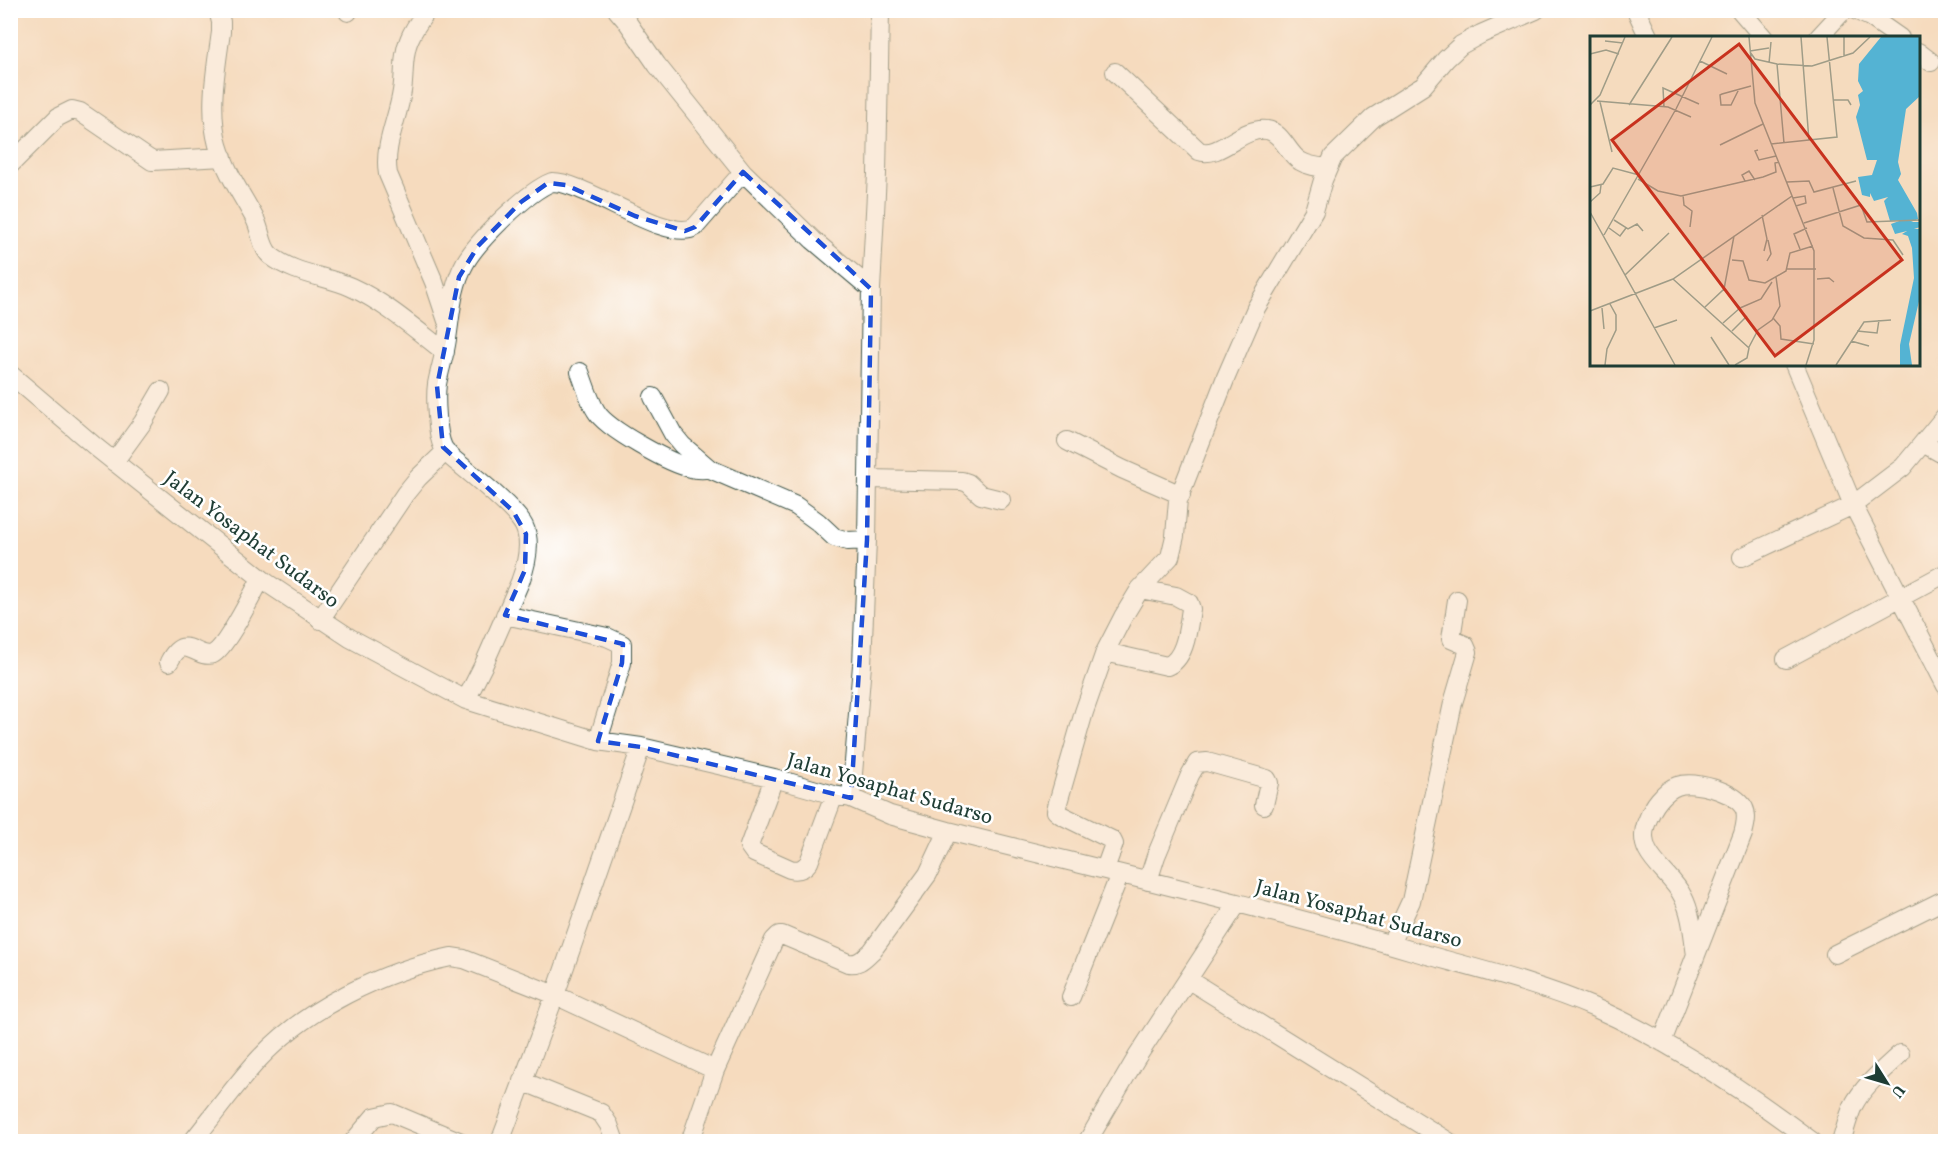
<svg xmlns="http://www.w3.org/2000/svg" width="1956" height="1152" viewBox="0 0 1956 1152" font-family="Vollkorn,serif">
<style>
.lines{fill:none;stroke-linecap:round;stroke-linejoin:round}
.minor-casing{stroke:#3f5549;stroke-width:20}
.minor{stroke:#fff;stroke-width:18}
.marked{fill:none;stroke:#1d4ed8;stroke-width:4.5;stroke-dasharray:12 8;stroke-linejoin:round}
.labels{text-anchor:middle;stroke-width:5;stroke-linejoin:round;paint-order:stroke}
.street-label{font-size:21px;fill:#1f3d34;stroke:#fff}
.inset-road{fill:none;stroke:#9f9c87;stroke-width:1.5}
.view{fill:#c8321e;fill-opacity:0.15;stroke:#c8321e;stroke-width:3}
.inset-edge{fill:none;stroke:#1f3d34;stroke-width:3}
</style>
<rect width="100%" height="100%" fill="#fff"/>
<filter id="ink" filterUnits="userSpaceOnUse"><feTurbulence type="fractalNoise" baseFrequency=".0167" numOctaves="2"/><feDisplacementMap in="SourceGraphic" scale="12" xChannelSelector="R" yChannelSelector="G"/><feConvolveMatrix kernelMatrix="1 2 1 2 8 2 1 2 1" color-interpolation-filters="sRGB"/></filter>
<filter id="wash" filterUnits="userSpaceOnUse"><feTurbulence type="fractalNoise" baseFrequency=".008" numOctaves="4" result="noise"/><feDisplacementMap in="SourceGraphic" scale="24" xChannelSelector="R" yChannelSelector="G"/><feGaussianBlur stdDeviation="1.35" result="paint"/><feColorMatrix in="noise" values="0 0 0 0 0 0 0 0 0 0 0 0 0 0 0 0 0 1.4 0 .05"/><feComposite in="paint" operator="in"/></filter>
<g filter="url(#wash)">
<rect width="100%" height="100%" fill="#f5dbbe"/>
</g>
<g filter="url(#ink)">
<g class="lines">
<g class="minor-casing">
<path id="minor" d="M218 10 221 22V32C216 69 208 109 218 145 226 172 242 195 255 219 261 230 261 248 271 256 294 274 326 276 351 287 386 303 415 329 445 352
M348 10V12
M617 10 628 23 657 65 743 172 813 240 871 289
M1636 10 1649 38
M1740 10 1764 38
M1855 10 1870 17 1900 38
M426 12C420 20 413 30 409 40 402 56 405 74 402 91 398 119 383 146 388 174L434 282 447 321
M1818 38 1841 13 1846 10
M1918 52 1931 62
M1115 72 1199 151C1220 159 1242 126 1267 130 1282 132 1288 154 1300 161 1308 166 1318 167 1327 168
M10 165 58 117 72 110 80 112 152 161 223 157
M1794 364 1853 505 1946 686
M580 372C585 385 589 400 596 411 606 429 671 464 691 468 697 470 704 469 710 469
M10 374 97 448 267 583 350 638 466 700 598 741 641 747 774 778 834 795 851 798 890 815 948 831C1103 870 1259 906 1413 951 1473 968 1537 983 1595 1008 1672 1042 1745 1091 1813 1142
M653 397 673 434 682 445 710 469 796 506 818 522 834 537 848 541 867 540
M1067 441 1122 469 1181 495
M1923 443 1946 456
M114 462 143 422 161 391
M868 479 962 481 968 483 981 495 1001 500
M1742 557 1853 505 1903 467 1946 415
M505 615 607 637 622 644V663L598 741
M320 620 405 494 418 478 446 451
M1105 652 1167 666C1186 659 1188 627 1191 609L1189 603 1176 596 1140 589
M1786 659 1946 573
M169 662C185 631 196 660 213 654 226 648 253 593 261 579
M466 700 484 664 520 582C526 566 532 543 524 526 515 508 470 473 452 458 449 455 445 451 443 447 437 435 435 398 437 384 440 368 445 354 447 339 451 313 452 286 465 263 478 240 528 191 552 182 585 181 667 244 695 227L743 172
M774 778 749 846 754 853 790 869C799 871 804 869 809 862L834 795
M851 798 862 665 867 540 871 289 877 174 880 10
M1105 869 1114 844 1112 840 1061 815 1056 811 1057 806 1084 712 1105 652 1123 617 1140 589 1170 557 1175 536 1178 500 1226 377 1256 308 1314 211 1323 180 1333 157 1374 117 1423 86 1446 59 1461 45 1481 34 1536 10
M1148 881 1156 856 1190 775 1197 763 1207 762 1267 779 1269 783 1264 805
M1391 944 1411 901 1453 703 1468 652 1465 645 1451 639 1457 600
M1835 954 1946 899
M1189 980 1449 1142
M1071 997 1120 874
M1662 1042 1743 834C1745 826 1748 816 1744 808 1734 791 1694 780 1677 786 1671 788 1664 794 1659 800 1653 807 1649 816 1646 824 1635 857 1671 871 1683 897 1692 914 1693 937 1696 955
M522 1081 601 1113 609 1125 615 1142
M192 1142C214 1115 235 1085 259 1059 306 1008 383 971 451 957L464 959 555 995 715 1070
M353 1142 374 1117 392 1113 461 1142
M500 1142 555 995 641 747
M690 1142 715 1070 774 940 779 935H782L848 963C859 965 864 958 872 951L928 874 948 831
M1087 1142 1137 1057 1237 904
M1841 1142C1845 1130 1848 1117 1853 1106 1864 1085 1883 1070 1900 1054"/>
</g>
<use href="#minor" class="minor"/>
</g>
</g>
<path d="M0 0H1956V1152H0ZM743 172 871 289 867 540 851 798 641 747 598 741 622 663 623 644 505 615 525 570 526 534 513 511 443 447 437 386 459 277 478 246 521 202 548 183 566 185 635 216 685 231 695 227Z" fill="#f5dbbe" fill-opacity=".55" fill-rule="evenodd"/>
<path class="marked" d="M743 172 871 289 867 540 851 798 641 747 598 741 622 663 623 644 505 615 525 570 526 534 513 511 443 447 437 386 459 277 478 246 521 202 548 183 566 185 635 216 685 231 695 227Z"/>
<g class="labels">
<g class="street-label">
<text transform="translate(252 539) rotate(37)" y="7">Jalan Yosaphat Sudarso</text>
<text transform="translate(890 788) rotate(16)" y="7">Jalan Yosaphat Sudarso</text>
<text transform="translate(1359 913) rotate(15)" y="7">Jalan Yosaphat Sudarso</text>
</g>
</g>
<g transform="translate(1590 36)">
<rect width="330" height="330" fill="#f5dbbe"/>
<path d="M291 1H330V60L316 73 308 126 311 138 308 144 327 177 328 183 321 186H330V191L324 193H330V261L319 308 322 329H310V309L324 242 322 212 318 200 312 198 317 195 305 198 301 188 312 184 300 185 294 165 298 161 284 165 280 157V161L272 159 268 141 282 139 287 124H277L266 81 270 69 268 59 273 55 268 45 269 28Z" fill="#54b3d3"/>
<path class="inset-road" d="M159 1 165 67 224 215V304L216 329M211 1 219 105M15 5 33 7M160 15 179 12M160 16 165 23 187 28 222 30 263 17 280 1M0 18 16 14 29 18M254 21V1M110 25 137 38M179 27 181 6M187 28 194 107M149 53 141 69H131L130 59 132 58 161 50M243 64H258L261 69M7 65 78 71 101 81M10 66 22 116M0 69 10 59 35 1M39 69 82 1M74 71 73 52 109 68M181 108 247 101 237 1M130 109 173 88M168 114 165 115 169 124 186 120M48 143 68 155 91 160 173 141 186 136 185 127 189 126M155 145 152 139 159 135 165 144M197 146 219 145 224 156 266 145M0 151 13 148 23 132 49 139M243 152 253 190 274 202 303 204 313 219M93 159 94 169 102 175 100 191M203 162 215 160 216 167 206 170M0 166 10 157 11 149M0 176 85 329M172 179 177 203 174 215M24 184 38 193 47 188 53 195M214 187 271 169 277 186 330 184M19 192 30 200 36 192M14 199 86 73 122 1M210 213 204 198 217 192M142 224 153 225 159 244 175 247 196 235 200 217 223 210M177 225 181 218 178 204M197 233H226M35 239 79 197M83 243 159 312 157 322 145 329M227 243 239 242 244 246M115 271 134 253 144 200M12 272 14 293M150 272 171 263 182 246M0 275 83 243 202 160M183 282 190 290 191 303 224 308M133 287 150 272 134 253M64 292 87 284M142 295 157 280M267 295 287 297 289 284M121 301 139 329M261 305 279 310M159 311 168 294 182 284 190 270 186 241M15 329 17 313 26 294V279L20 268M246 329 274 286 301 284"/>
<path class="view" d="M149 8 312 224 185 320 22 104Z"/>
<rect width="330" height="330" class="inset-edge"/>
</g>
<rect width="1956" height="1152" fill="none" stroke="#fff" stroke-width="36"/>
<g transform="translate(1887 1083) rotate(127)" stroke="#ffffff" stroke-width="4.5" paint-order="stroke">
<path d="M0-4.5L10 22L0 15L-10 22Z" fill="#1f3d34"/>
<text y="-9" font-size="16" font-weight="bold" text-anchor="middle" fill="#1f3d34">U</text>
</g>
</svg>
